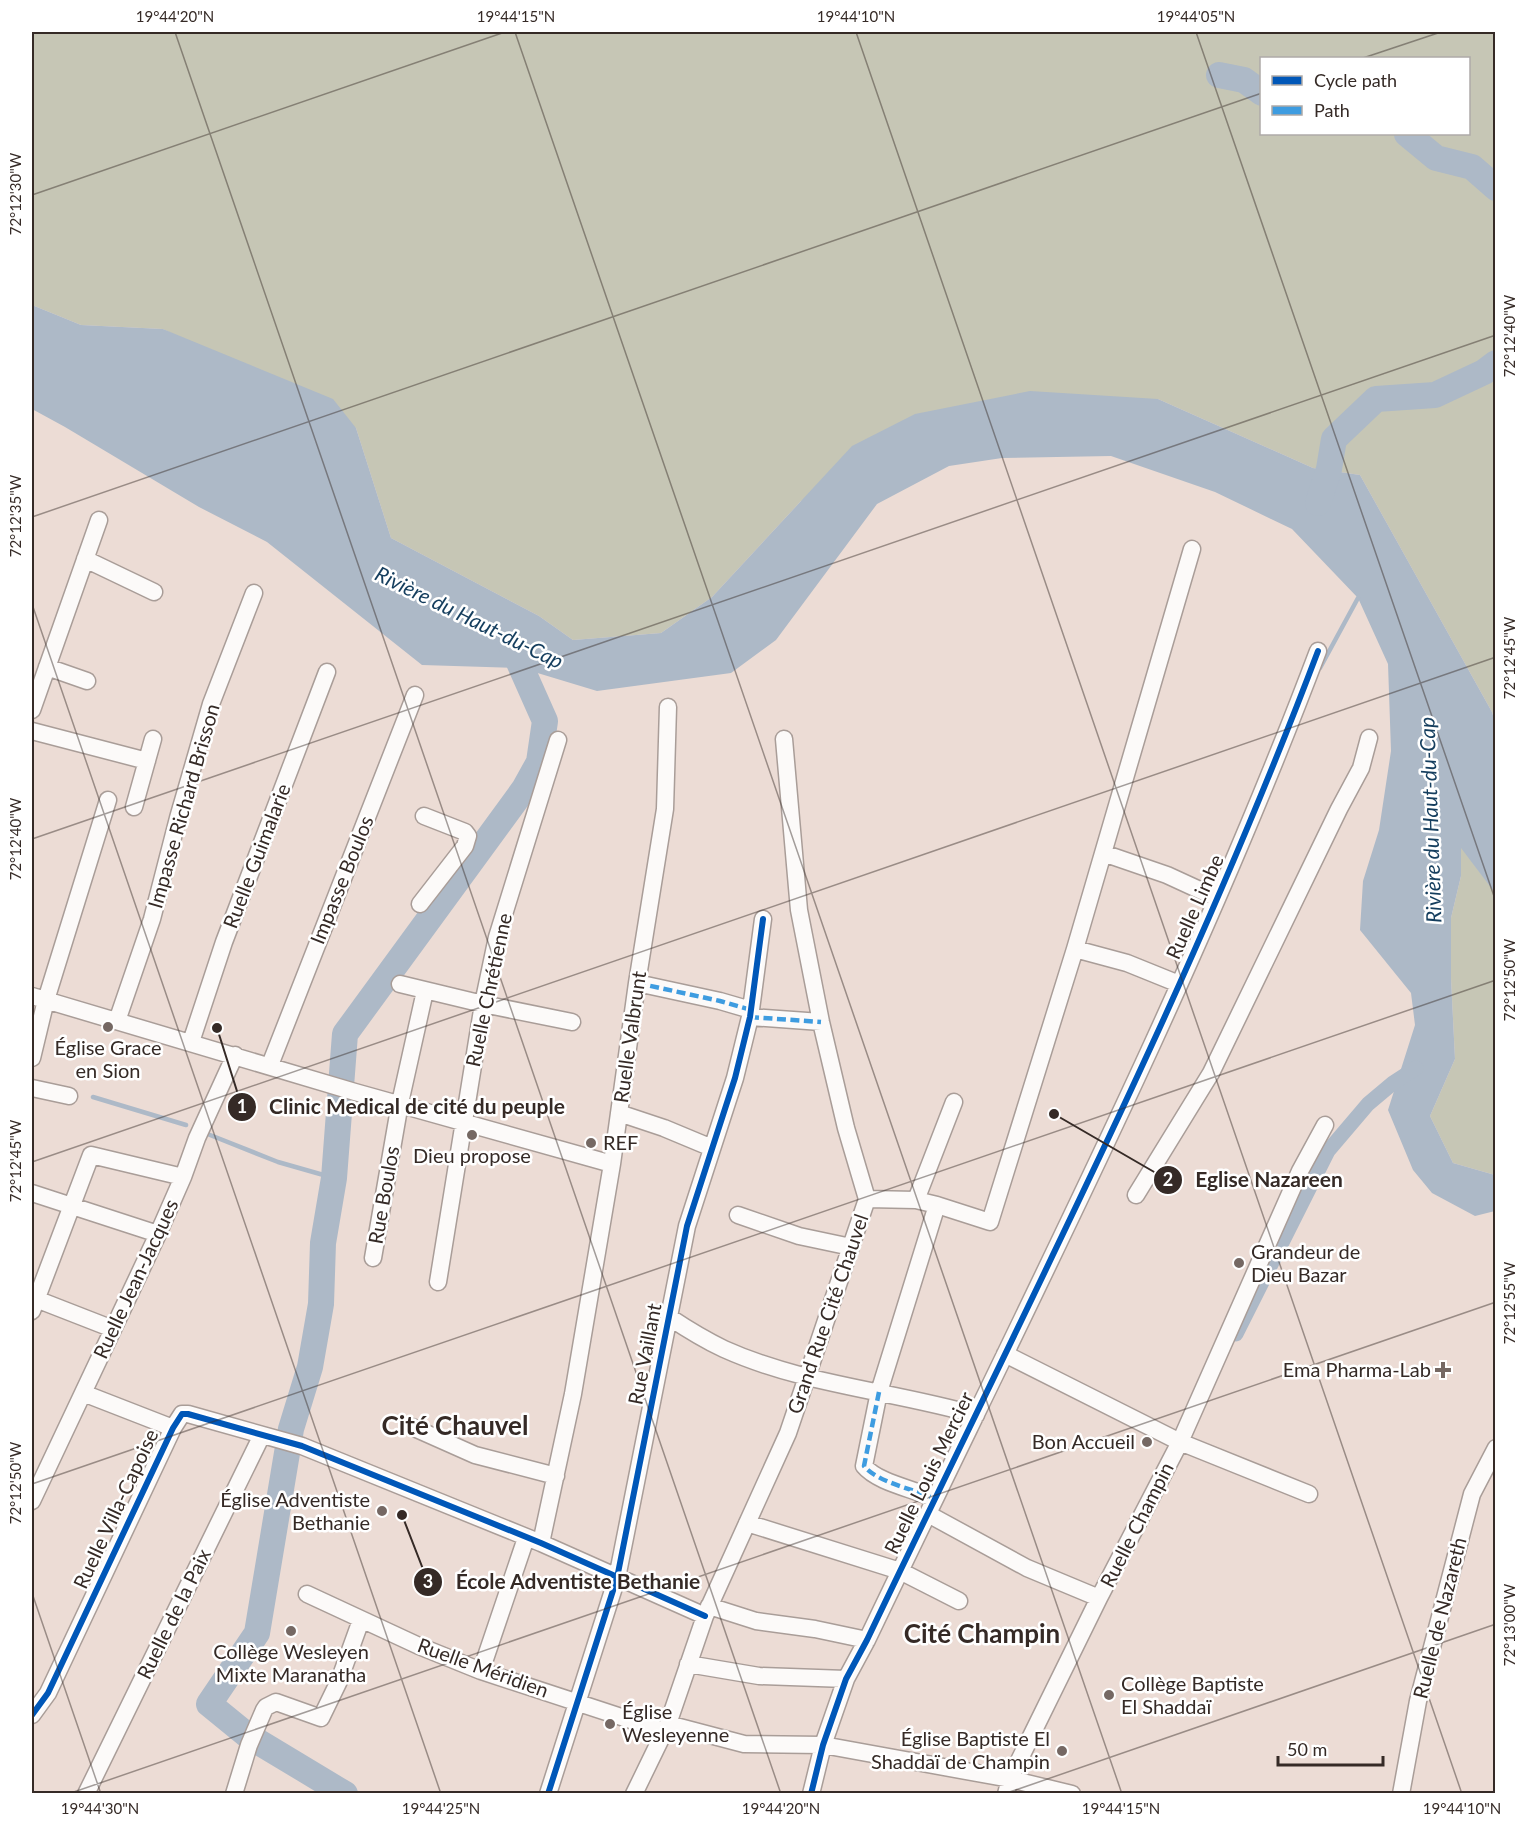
<svg xmlns="http://www.w3.org/2000/svg" width="1527" height="1825" viewBox="0 0 1527 1825" font-family="Lato,sans-serif">
<style>
.green{fill:#c6c6b5;fill-rule:evenodd}
.water{fill:#adb9c7}
.lines{fill:none;stroke-linecap:round;stroke-linejoin:round}
.stream{stroke:#adb9c7;stroke-width:4.5}
.canal{stroke:#adb9c7;stroke-width:15}
.river{stroke:#adb9c7;stroke-width:26}
.street-casing{stroke:#a99d98;stroke-width:19}
.street{stroke:#fcfaf9;stroke-width:16}
.quiet{stroke:#3e9ce0;stroke-width:4.5;stroke-dasharray:9 4.5;stroke-linecap:butt}
.cycleway-casing{stroke:#fff;stroke-width:10}
.cycleway{stroke:#0057b8;stroke-width:6}
.ticks{fill:none;stroke:#352a26;stroke-width:1.5;stroke-opacity:0.45}
.poi-dot{fill:#756863;stroke:#fff;stroke-width:2}
.labels{text-anchor:middle;stroke-width:5;stroke-linejoin:round;paint-order:stroke}
.street-label{font-size:20px;fill:#352a26;stroke:#fff}
.poi-label{font-size:20px;fill:#352a26;stroke:#fff;text-anchor:start}
.water-label{font-size:21px;font-style:italic;fill:#153e5e;stroke:#fff}
.district-label{font-size:26px;font-weight:bold;fill:#352a26;stroke:#fff}
.leader{fill:none;stroke:#352a26;stroke-width:2}
.callout-dot{fill:#352a26;stroke:#fff;stroke-width:2}
.mark-label{font-size:18px;text-anchor:middle;font-weight:bold;fill:#fff}
.callout-label{font-size:21px;text-anchor:middle;font-weight:bold;fill:#352a26;stroke:#fff;stroke-width:5;stroke-linejoin:round;paint-order:stroke}
.neatline{fill:none;stroke:#352a26;stroke-width:2}
.ticks-label{font-size:15px;text-anchor:middle;fill:#352a26}
</style>
<rect width="100%" height="100%" fill="#ecdcd5"/>
<path class="green" d="M32 32H1495V722L1492 712 1360 475 1313 468 1158 399 801 501 712 597 661 633 573 640 539 616 391 538 356 428 163 329 81 325 32 305ZM1262 58H1468V134H1262Z
M1461 846 1495 893V1175L1453 1163 1430 1116 1455 1059 1451 978V918L1461 876Z"/>
<path class="water" d="M32 305 81 325 163 329 333 399 356 428 391 538 539 616 573 640 661 633 712 597 852 446 915 414 1030 391 1158 399 1313 468 1360 475 1492 712 1495 722V893L1461 848V876L1451 918V978L1455 1059 1430 1116 1453 1163 1495 1175V1211L1475 1216 1432 1193 1413 1170 1388 1110 1415 1025 1411 993 1360 930 1363 881 1379 830 1391 751 1388 664 1358 598 1292 529 1215 492 1111 456 1002 458 949 466 877 504 776 640 731 673 597 691 521 668 422 665 267 542 199 507 65 427 32 409Z"/>
<g class="lines">
<path class="stream" d="M1320 668 1358 598
M93 1097 186 1125
M205 1133 278 1162 334 1178"/>
<path class="canal" d="M1236 1334 1328 1151 1368 1104 1393 1083 1416 1068"/>
<path class="river" d="M1219 75 1244 80 1262 93
M1407 134 1436 158 1472 167 1496 188
M1318 503 1329 469 1334 439 1376 399 1435 395 1484 372 1496 363
M345 1794 247 1735 209 1704 257 1633 291 1429 310 1367 321 1304 323 1243 334 1178 345 1034 524 789 539 762 545 721 509 640"/>
<g class="street-casing">
<path id="street" d="M85 559 154 592
M47 667 87 681
M32 710 99 520
M32 731 147 761
M134 807 153 739
M1103 853 1167 875 1217 898
M420 904 465 846 468 836 465 832 424 816
M1075 949 1127 963 1179 984
M637 983 720 1001 751 1010
M400 984 483 1004 572 1022
M32 996 355 1092 612 1164
M750 1017 821 1022
M117 1021 152 919 178 818 211 704 254 593
M191 1042 224 942 327 672
M32 1058 46 1000 108 800
M270 1065 415 695
M32 1088 69 1096
M619 1113 664 1128 712 1148
M32 1193 158 1234
M1136 1195 1211 1073 1339 809 1361 768 1369 738
M867 1199 916 1200
M937 1205 916 1200 954 1102
M738 1215 799 1236 851 1247
M373 1258 400 1103 425 991
M438 1282 483 1004 497 937 558 740
M36 1299 113 1329
M32 1311 91 1155 183 1177
M669 1317C687 1329 705 1340 724 1349 804 1385 893 1391 976 1415
M1005 1354 1180 1442 1309 1494
M83 1393 173 1428
M412 1427 475 1455 556 1476
M935 1499C915 1489 878 1483 864 1466L879 1392 937 1205 990 1222 1075 949 1192 549
M32 1501 158 1234 183 1177 197 1138 235 1055
M928 1514 1027 1568 1099 1598
M747 1523 900 1571 959 1601
M541 1543 573 1394 612 1164 637 983 665 809 668 707
M307 1594 419 1646 481 1671 664 1731
M709 1606 756 1621 815 1629 867 1640
M688 1664 759 1676 846 1679
M481 1671 526 1538
M32 1715 48 1693 173 1428 182 1414H188L302 1446 541 1543 705 1616
M668 1724 744 1744 823 1745 1010 1779 1072 1794
M86 1794 262 1435
M234 1794 249 1745 264 1710 266 1707 276 1702 321 1718 339 1681 361 1620
M548 1794 617 1578 687 1226 735 1078 750 1017 763 919
M634 1794 668 1724 705 1616 788 1433 867 1199 846 1128 821 1022 799 910 784 739
M811 1794 823 1745 846 1679 867 1640C1023 1313 1190 990 1318 651
M1006 1794 1010 1779 1099 1598 1180 1442 1300 1171 1325 1125
M1401 1794 1418 1701 1472 1494 1496 1448"/>
</g>
<use href="#street" class="street"/>
<path class="quiet" d="M637 983 720 1001 751 1010
M750 1017 821 1022
M879 1392 864 1466C878 1483 915 1489 935 1499"/>
<g class="cycleway-casing">
<path id="cycleway" d="M32 1715 48 1693 173 1428 182 1414H188L302 1446 541 1543 705 1616
M548 1794 617 1578 687 1226 735 1078 750 1017 763 919
M811 1794 823 1745 846 1679 867 1640C1023 1313 1190 990 1318 651"/>
</g>
<use href="#cycleway" class="cycleway"/>
</g>
<path class="ticks" d="M175 32 781 1794M515 32 1122 1794M856 32 1462 1794M1196 32 1496 902M1363 58 1441 32M32 195 505 32M32 517 1262 93M32 604 441 1794M32 839 1496 335M32 1162 1496 657M32 1484 1496 980M32 1593 101 1794M68 1794 1496 1302M1004 1794 1496 1624"/>
<g class="poi-dot">
<circle cx="108" cy="1027" r="6"/>
<circle cx="472" cy="1135" r="6"/>
<circle cx="591" cy="1143" r="6"/>
<circle cx="1239" cy="1263" r="6"/>
<path d="M1440 1361h6v6h6v6h-6v6h-6v-6h-6v-6h6z"/>
<circle cx="1147" cy="1442" r="6"/>
<circle cx="382" cy="1511" r="6"/>
<circle cx="291" cy="1631" r="6"/>
<circle cx="1109" cy="1695" r="6"/>
<circle cx="610" cy="1724" r="6"/>
<circle cx="1062" cy="1751" r="6"/>
</g>
<g class="labels">
<g class="street-label">
<text transform="translate(184 806) rotate(-74)" y="7">Impasse Richard Brisson</text>
<text transform="translate(257 856) rotate(-69)" y="7">Ruelle Guimalarie</text>
<text transform="translate(342 880) rotate(-68)" y="7">Impasse Boulos</text>
<text transform="translate(1195 907) rotate(-66)" y="7">Ruelle Limbe</text>
<text transform="translate(489 990) rotate(-78)" y="7">Ruelle Chrétienne</text>
<text transform="translate(630 1037) rotate(-82)" y="7">Ruelle Valbrunt</text>
<text transform="translate(384 1195) rotate(-80)" y="7">Rue Boulos</text>
<text transform="translate(136 1279) rotate(-65)" y="7">Ruelle Jean-Jacques</text>
<text transform="translate(828 1314) rotate(-71)" y="7">Grand Rue Cité Chauvel</text>
<text transform="translate(645 1354) rotate(-79)" y="7">Rue Vaillant</text>
<text transform="translate(929 1473) rotate(-64)" y="7">Ruelle Louis Mercier</text>
<text transform="translate(116 1509) rotate(-65)" y="7">Ruelle Villa-Capoise</text>
<text transform="translate(1137 1525) rotate(-63)" y="7">Ruelle Champin</text>
<text transform="translate(174 1614) rotate(-64)" y="7">Ruelle de la Paix</text>
<text transform="translate(1440 1618) rotate(-76)" y="7">Ruelle de Nazareth</text>
<text transform="translate(483 1668) rotate(20)" y="7">Ruelle Méridien</text>
</g>
<g class="poi-label">
<text x="108" y="1055" text-anchor="middle">Église Grace<tspan x="108" dy="23">en Sion</tspan></text>
<text x="603" y="1150">REF</text>
<text x="472" y="1163" text-anchor="middle">Dieu propose</text>
<text x="1251" y="1259">Grandeur de<tspan x="1251" dy="23">Dieu Bazar</tspan></text>
<text x="1431" y="1377" text-anchor="end">Ema Pharma-Lab</text>
<text x="1135" y="1449" text-anchor="end">Bon Accueil</text>
<text x="370" y="1507" text-anchor="end">Église Adventiste<tspan x="370" dy="23">Bethanie</tspan></text>
<text x="291" y="1659" text-anchor="middle">Collège Wesleyen<tspan x="291" dy="23">Mixte Maranatha</tspan></text>
<text x="1121" y="1691">Collège Baptiste<tspan x="1121" dy="23">El Shaddaï</tspan></text>
<text x="622" y="1719">Église<tspan x="622" dy="23">Wesleyenne</tspan></text>
<text x="1050" y="1746" text-anchor="end">Église Baptiste El<tspan x="1050" dy="23">Shaddaï de Champin</tspan></text>
</g>
<g class="water-label">
<text transform="translate(469 618) rotate(26)" y="7">Rivière du Haut-du-Cap</text>
<text transform="translate(1431 820) rotate(-92)" y="7">Rivière du Haut-du-Cap</text>
</g>
<g class="district-label">
<text x="455" y="1435">Cité Chauvel</text>
<text x="982" y="1643">Cité Champin</text>
</g>
</g>
<path class="leader" d="M217 1028L242 1107M1054 1114L1168 1180M402 1515L428 1582"/>
<g class="callout-dot">
<circle cx="217" cy="1028" r="6"/>
<circle cx="1054" cy="1114" r="6"/>
<circle cx="402" cy="1515" r="6"/>
<circle cx="242" cy="1107" r="15"/>
<circle cx="1168" cy="1180" r="15"/>
<circle cx="428" cy="1582" r="15"/>
</g>
<g class="mark-label">
<text x="242" y="1113">1</text>
<text x="1168" y="1186">2</text>
<text x="428" y="1588">3</text>
</g>
<g class="callout-label">
<text x="417" y="1114">Clinic Medical de cité du peuple</text>
<text x="1269" y="1187">Eglise Nazareen</text>
<text x="578" y="1589">École Adventiste Bethanie</text>
</g>
<rect width="1527" height="1825" fill="none" stroke="#ffffff" stroke-width="66"/>
<rect x="1260" y="57" width="210" height="78" fill="#ffffff" stroke="#aeaaa8" stroke-width="1.5"/>
<rect x="1272" y="76" width="30" height="9" fill="#0057b8" stroke="#aeaaa8" stroke-width="1.5"/>
<text x="1314" y="87" font-size="18" fill="#352a26">Cycle path</text>
<rect x="1272" y="106" width="30" height="9" fill="#3e9ce0" stroke="#aeaaa8" stroke-width="1.5"/>
<text x="1314" y="117" font-size="18" fill="#352a26">Path</text>
<path d="M1278 1756v9h105v-9" fill="none" stroke="#352a26" stroke-width="3"/>
<text x="1287" y="1756" font-size="18" fill="#352a26" stroke="#ffffff" stroke-width="4.5" paint-order="stroke">50 m</text>
<rect x="33" y="33" width="1461" height="1759" class="neatline"/>
<g class="ticks-label">
<text x="175" y="22">19°44'20"N</text>
<text x="516" y="22">19°44'15"N</text>
<text x="856" y="22">19°44'10"N</text>
<text x="1196" y="22">19°44'05"N</text>
<text transform="translate(16 194) rotate(-90)" y="5">72°12'30"W</text>
<text transform="translate(1510 336) rotate(-90)" y="5">72°12'40"W</text>
<text transform="translate(16 516) rotate(-90)" y="5">72°12'35"W</text>
<text transform="translate(1510 658) rotate(-90)" y="5">72°12'45"W</text>
<text transform="translate(16 839) rotate(-90)" y="5">72°12'40"W</text>
<text transform="translate(1510 980) rotate(-90)" y="5">72°12'50"W</text>
<text transform="translate(16 1161) rotate(-90)" y="5">72°12'45"W</text>
<text transform="translate(1510 1303) rotate(-90)" y="5">72°12'55"W</text>
<text transform="translate(16 1483) rotate(-90)" y="5">72°12'50"W</text>
<text transform="translate(1510 1625) rotate(-90)" y="5">72°13'00"W</text>
<text x="100" y="1814">19°44'30"N</text>
<text x="441" y="1814">19°44'25"N</text>
<text x="781" y="1814">19°44'20"N</text>
<text x="1121" y="1814">19°44'15"N</text>
<text x="1462" y="1814">19°44'10"N</text>
</g>
</svg>
